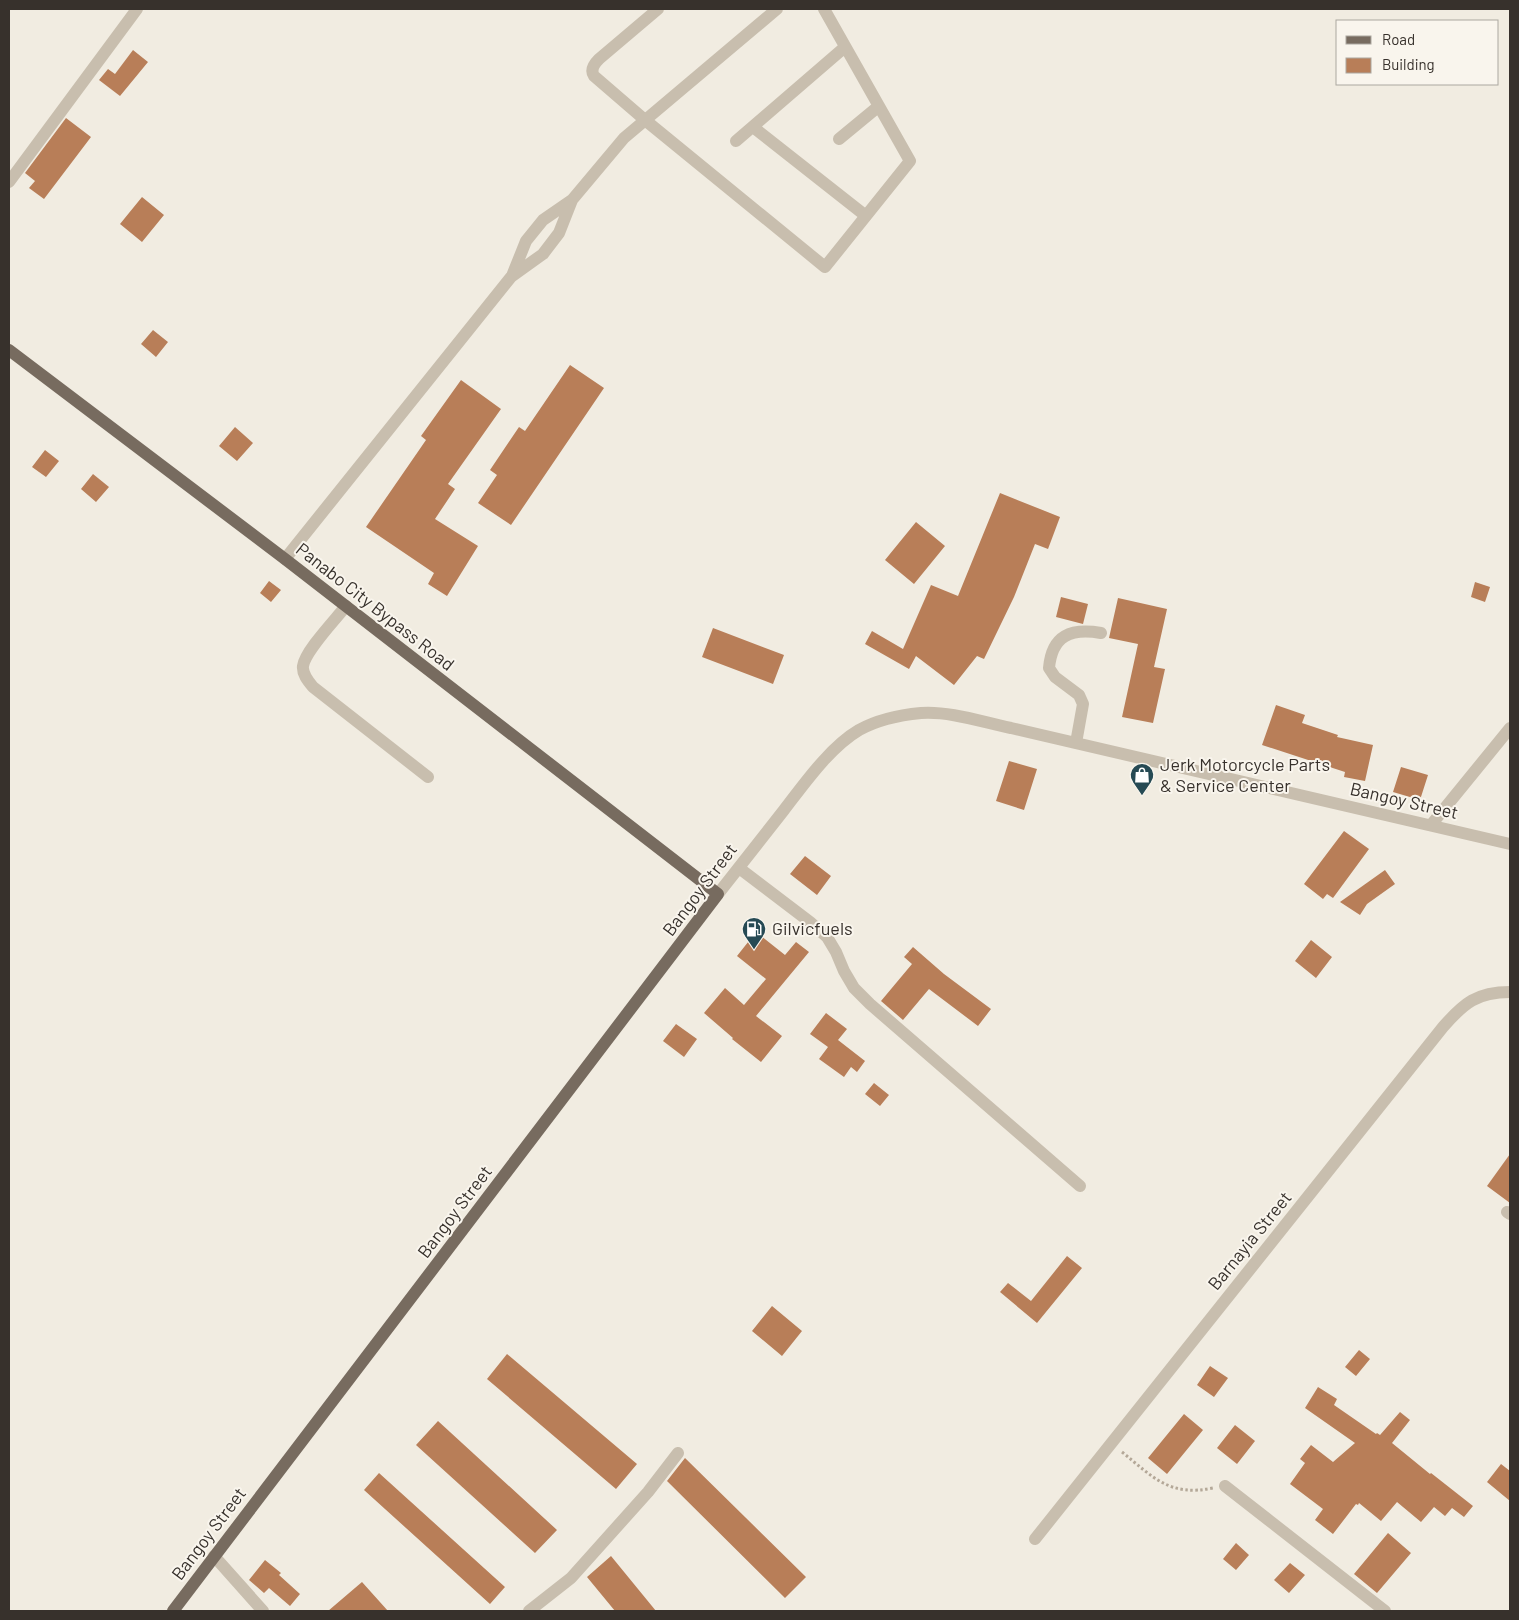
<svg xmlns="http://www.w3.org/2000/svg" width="1519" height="1620" viewBox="0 0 1519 1620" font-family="Barlow,sans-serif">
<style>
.building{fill:#b87e58}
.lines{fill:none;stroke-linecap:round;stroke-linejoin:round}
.path{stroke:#b4a898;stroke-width:3;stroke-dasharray:2.5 2.5;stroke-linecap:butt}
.minor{stroke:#c8beae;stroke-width:12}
.major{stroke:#776b5f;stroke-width:12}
.labels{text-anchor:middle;stroke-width:4;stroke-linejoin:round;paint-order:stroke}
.street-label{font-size:18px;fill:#37312c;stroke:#f9f5ed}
.poi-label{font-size:18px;fill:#37312c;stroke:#f9f5ed;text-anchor:start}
</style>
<rect width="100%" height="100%" fill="#f1ece1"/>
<path class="building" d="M133 50 148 62 120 96 99 80 108 69 115 74Z
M66 118 91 137 44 199 29 188 35 181 25 173Z
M142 197 164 215 142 242 120 224Z
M153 330 168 342 156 357 141 344Z
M570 365 604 388 511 525 478 503 497 475 490 470 519 427 525 431Z
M461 380 501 409 448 484 455 489 435 519 478 546 447 596 428 584 434 573 366 527 426 440 421 436Z
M235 427 253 443 237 461 219 446Z
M45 450 59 461 46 477 32 467Z
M93 474 109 487 96 502 81 489Z
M1000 493 1060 517 1048 549 1035 544 1014 597 984 659 977 656 954 685 916 656 909 669 865 644 872 631 903 649 931 585 958 596Z
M916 522 945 546 914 584 885 560Z
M269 581 281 590 271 602 260 593Z
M1475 582 1490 587 1485 602 1471 597Z
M1061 597 1088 604 1083 624 1056 617Z
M1118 598 1167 609 1154 667 1165 669 1153 723 1122 717 1138 644 1109 638Z
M713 628 784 655 773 684 702 657Z
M1276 705 1305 715 1302 723 1338 735 1337 737 1373 745 1365 781 1344 777 1345 772 1262 745Z
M1009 761 1037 769 1024 810 996 801Z
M1401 767 1428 775 1420 800 1393 792Z
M1344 831 1369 849 1333 898 1327 894 1323 899 1304 884Z
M805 856 831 876 817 895 790 874Z
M1385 870 1395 884 1367 904 1360 915 1340 902Z
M756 932 785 955 796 942 809 952 756 1016 782 1036 761 1062 732 1039 733 1038 704 1013 725 988 744 1005 766 979 737 956Z
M1311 940 1332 957 1316 978 1295 961Z
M913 947 944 974 991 1009 978 1026 929 989 903 1020 881 1001 912 964 904 957Z
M826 1013 847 1029 838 1040 865 1061 857 1072 851 1067 844 1077 819 1059 828 1047 810 1034Z
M676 1024 697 1039 684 1057 663 1041Z
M874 1083 889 1095 880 1106 865 1094Z
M1510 1154V1203L1487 1186Z
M1067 1256 1082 1268 1037 1323 1000 1292 1008 1283 1031 1301Z
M772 1306 802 1331 782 1356 752 1331Z
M1359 1350 1370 1359 1356 1376 1345 1367Z
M507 1354 637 1464 616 1489 487 1379Z
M1210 1366 1228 1378 1214 1397 1197 1385Z
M1318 1387 1337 1399 1334 1405 1376 1434 1377 1433 1380 1435 1400 1412 1410 1420 1392 1443 1430 1474 1431 1473 1473 1506 1464 1517 1452 1508 1445 1516 1434 1507 1421 1522 1397 1502 1381 1521 1359 1503 1358 1505 1356 1504 1333 1534 1315 1520 1323 1509 1290 1484 1305 1463 1300 1459 1311 1445 1333 1462 1355 1443 1305 1408Z
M1184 1414 1203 1430 1167 1474 1148 1458Z
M438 1421 557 1530 535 1553 416 1445Z
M1235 1425 1255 1441 1237 1464 1217 1448Z
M685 1458 806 1577 785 1598 667 1481Z
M1501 1464 1510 1471V1501L1487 1482Z
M379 1473 505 1587 490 1604 364 1490Z
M1388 1533 1411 1553 1377 1593 1354 1574Z
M1236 1543 1249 1555 1236 1570 1223 1559Z
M611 1556 656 1611H615L587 1577Z
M265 1560 281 1573 279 1575 300 1594 290 1606 269 1588 264 1593 249 1580Z
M1290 1563 1305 1575 1289 1593 1274 1580Z
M362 1582 388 1611H328Z"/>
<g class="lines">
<path class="path" d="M1122 1452C1153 1477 1169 1497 1213 1488"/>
<path class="minor" d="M658 9 599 59C594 64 590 70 594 76L645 120 825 267 910 161 824 9
M753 127 866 216
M839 139 879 106
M736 141 845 47
M9 182 137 9
M512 276 526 241 543 220 572 200
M285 559 511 277 543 254 559 233 572 200 624 138 777 9
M346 606C335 620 305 651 303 666 302 674 308 681 313 687L428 777
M1076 743 1083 704 1079 695 1055 677 1049 668C1052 635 1071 628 1101 633
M1431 825 1510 728
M739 868 810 922 827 937 836 952 844 971 854 988 870 1004 1080 1186
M718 894C740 866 762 838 784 810 804 784 830 747 859 730 877 720 900 715 921 713 950 711 982 722 1011 728L1510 844
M1507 1212 1510 1214
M1225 1486 1385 1611
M1035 1539 1443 1027C1464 1003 1477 992 1510 992
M214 1556 263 1611
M529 1611 571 1578 648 1492 678 1453"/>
<path class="major" d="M9 350 285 559 718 894 173 1611"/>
</g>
<defs>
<g id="shop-pin" transform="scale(1.25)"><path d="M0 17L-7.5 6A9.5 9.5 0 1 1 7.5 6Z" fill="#264a54" stroke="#f9f5ed"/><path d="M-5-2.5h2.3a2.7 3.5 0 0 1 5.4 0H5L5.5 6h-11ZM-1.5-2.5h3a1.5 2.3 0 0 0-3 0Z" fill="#fff"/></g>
<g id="fuel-pin" transform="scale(1.25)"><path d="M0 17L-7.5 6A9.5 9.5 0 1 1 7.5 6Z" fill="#264a54" stroke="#f9f5ed"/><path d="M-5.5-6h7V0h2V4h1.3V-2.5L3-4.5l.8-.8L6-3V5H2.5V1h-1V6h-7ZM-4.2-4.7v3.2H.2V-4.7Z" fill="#fff"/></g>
</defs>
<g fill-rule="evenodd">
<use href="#shop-pin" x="1142" y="775"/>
<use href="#fuel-pin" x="754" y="929"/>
</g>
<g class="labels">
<g class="street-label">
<text transform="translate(375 607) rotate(38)" y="6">Panabo City Bypass Road</text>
<text transform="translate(1404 801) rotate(13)" y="6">Bangoy Street</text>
<text transform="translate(700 890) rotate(-53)" y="6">Bangoy Street</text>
<text transform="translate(455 1212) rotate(-53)" y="6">Bangoy Street</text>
<text transform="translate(1250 1241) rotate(-51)" y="6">Barnayia Street</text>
<text transform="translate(209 1534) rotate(-53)" y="6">Bangoy Street</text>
</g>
<g class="poi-label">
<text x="1160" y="771">Jerk Motorcycle Parts<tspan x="1160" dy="21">&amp; Service Center</tspan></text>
<text x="772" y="935">Gilvicfuels</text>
</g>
</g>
<rect width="1519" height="1620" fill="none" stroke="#37312c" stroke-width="20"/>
<rect x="1336" y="20" width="162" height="65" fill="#f9f5ed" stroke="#aba7a0"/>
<rect x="1346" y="36" width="25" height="8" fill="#776b5f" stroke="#aba7a0"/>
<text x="1382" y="45" font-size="15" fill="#37312c">Road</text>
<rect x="1346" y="58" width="25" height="15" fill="#b87e58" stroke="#aba7a0"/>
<text x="1382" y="70" font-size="15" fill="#37312c">Building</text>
</svg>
